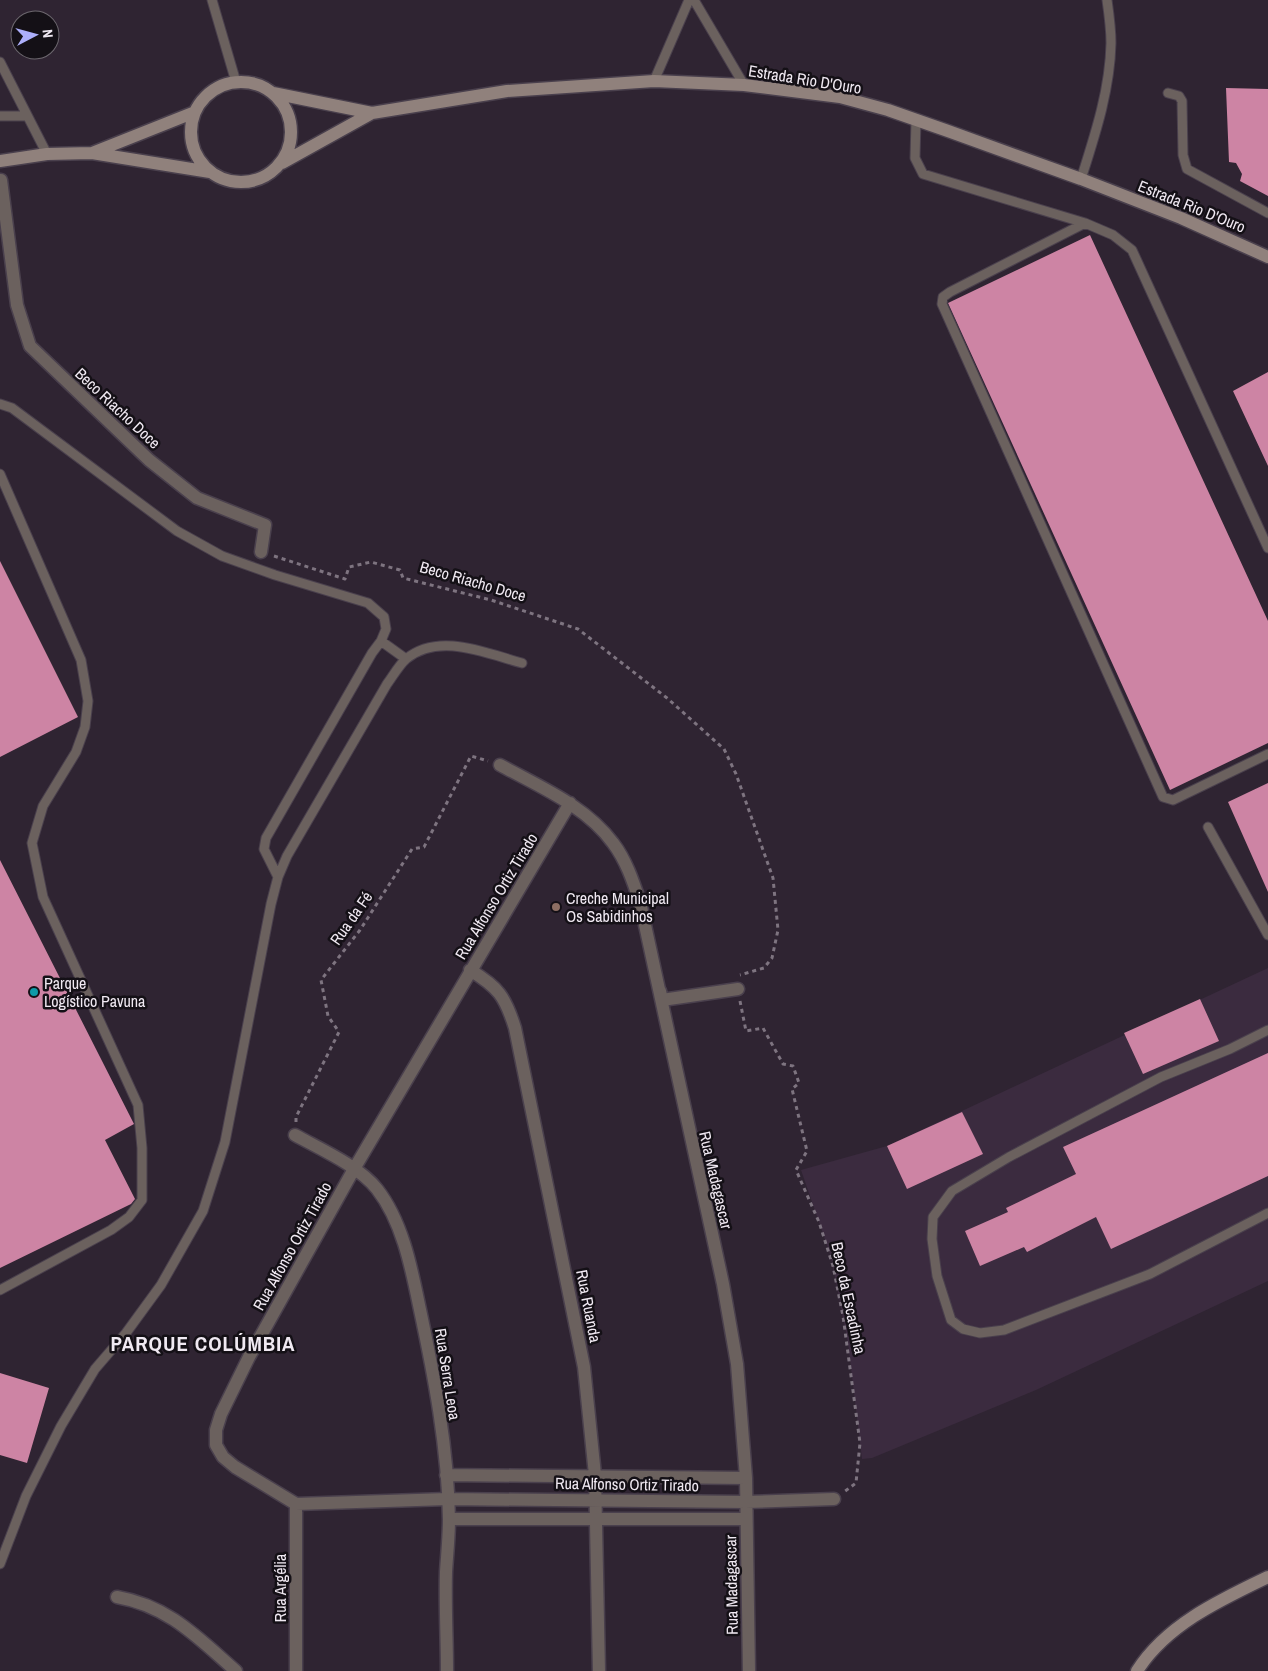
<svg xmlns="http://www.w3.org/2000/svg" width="1268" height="1671" viewBox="0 0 1268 1671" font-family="'Archivo Narrow',sans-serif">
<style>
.built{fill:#3b2b3f}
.building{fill:#cd84a4}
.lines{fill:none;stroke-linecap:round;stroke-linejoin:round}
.lane-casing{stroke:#4a404d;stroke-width:11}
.street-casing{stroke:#4a404d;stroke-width:15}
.secondary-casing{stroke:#4a404d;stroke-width:15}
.path{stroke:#7e7480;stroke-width:3;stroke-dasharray:4 4;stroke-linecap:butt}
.lane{stroke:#6b615e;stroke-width:9}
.street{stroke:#6b615e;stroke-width:12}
.secondary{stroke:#90817c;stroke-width:12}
.education-dot{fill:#8d6e63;stroke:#141016;stroke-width:2}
.culture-dot{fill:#0f9aa8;stroke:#141016;stroke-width:2}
.labels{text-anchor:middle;stroke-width:5;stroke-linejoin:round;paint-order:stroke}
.street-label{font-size:16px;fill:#f0e9f2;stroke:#141016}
.poi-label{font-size:16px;fill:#f0e9f2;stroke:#141016;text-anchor:start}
.district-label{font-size:21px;font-weight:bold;letter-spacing:1px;fill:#f0e9f2;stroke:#141016}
</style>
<rect width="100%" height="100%" fill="#2f2432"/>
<path class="built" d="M1268 968V1281L1036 1390 872 1458 862 1459 848 1343 831 1257 801 1170 887 1146Z"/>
<path class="building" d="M1226 88 1268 89V196L1240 181 1242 174 1236 163 1229 162Z
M1090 235 1268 621V743L1170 790 948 303Z
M1268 372V466L1233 391Z
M0 561 78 717 0 757Z
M1268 783V892L1228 802Z
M0 860 133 1122 134 1124 105 1140 135 1199 131 1204 0 1268Z
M1200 999 1219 1041 1143 1074 1124 1033Z
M1268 1053V1176L1111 1249 1096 1217 1027 1252 1024 1247 980 1266 965 1231 1008 1212 1006 1208 1076 1174 1063 1147Z
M962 1112 983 1154 907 1189 887 1146Z
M0 1373 49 1388 27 1463 0 1455Z"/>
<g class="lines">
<g class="lane-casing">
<path id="lane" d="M212 0 236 82
M694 0 744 85
M0 62 47 154
M654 81 689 0
M1168 93 1179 96 1182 101 1183 155 1187 169 1268 213
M0 116H27
M916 120 915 158 923 174 1085 223 1113 235 1132 250 1268 548
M1081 179C1095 135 1110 90 1111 43 1111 29 1109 14 1107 0
M1085 223 950 292 943 297 942 304 1163 797 1173 800 1268 754
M0 404 12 408 177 531 222 556 275 575 368 603 384 617 386 629 381 641
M0 474 81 660 88 701 85 727 76 752 43 806 32 843 43 897 138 1105 142 1148V1200L129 1217 111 1230 0 1290
M1208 827 1268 935
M278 877 264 849 266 838 372 653 381 641 406 659
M1268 1030 1230 1049 1161 1077 1009 1157 952 1191 933 1217 932 1239 937 1276 951 1320 963 1329 980 1333 1004 1330 1150 1274 1268 1213
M0 1564 26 1496 61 1426 95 1369 126 1333 161 1285 203 1211 225 1142 271 904 278 877 287 856 387 684C393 676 399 665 406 659 439 632 485 653 522 663"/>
</g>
<g class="street-casing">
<path id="street" d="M1 180 17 305 30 346 149 460 197 498 265 525 261 552
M500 765C540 787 586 806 613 843 626 860 633 881 640 902L723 1284 737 1364 746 1478 749 1671
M570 803 354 1169 249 1357 221 1414 216 1430V1445L223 1457 235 1467 296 1504 447 1499 746 1502 834 1499
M470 970C498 987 505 996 515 1028L584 1367 595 1475 599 1671
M660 991 662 1000 738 989
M295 1135C320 1149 359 1166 377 1189 402 1221 411 1266 419 1305 434 1375 448 1448 449 1519 449 1537 447 1555 446 1572 445 1605 447 1638 447 1671
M446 1475 746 1478
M296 1504V1671
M449 1519H746
M117 1597C169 1606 198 1638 236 1671"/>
</g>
<g class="secondary-casing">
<path id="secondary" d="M191 132a50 50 0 1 1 100 0a50 50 0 1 1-100 0Z
M273 93 372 113 507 91 654 81 744 85 840 97 888 110 948 131 1081 179 1181 218 1268 257
M92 153 195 112
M0 161 47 154 92 153 210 172
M282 163 372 113
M1137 1671C1166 1625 1220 1600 1268 1577"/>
</g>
<path class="path" d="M274 556 345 579 349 567 371 562 400 570 403 578 491 600 578 629 667 698 724 749 736 774 773 878 778 930 772 958 764 968 740 975
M740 1001 746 1031 763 1028 783 1064 793 1066 799 1083 792 1089 807 1151 796 1170 819 1222 833 1266 843 1316 860 1443 856 1483 844 1492
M296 1122V1117L339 1032 328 1016 321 980 360 930 412 849 424 847 471 756 488 761"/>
<use href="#lane" class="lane"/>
<use href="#street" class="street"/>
<use href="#secondary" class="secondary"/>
</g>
<circle class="education-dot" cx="556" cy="907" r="5"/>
<circle class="culture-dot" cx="34" cy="992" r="5"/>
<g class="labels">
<g class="street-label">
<text transform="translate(805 79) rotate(9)" y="6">Estrada Rio D'Ouro</text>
<text transform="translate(1192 206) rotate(22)" y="6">Estrada Rio D'Ouro</text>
<text transform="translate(118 408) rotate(43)" y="6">Beco Riacho Doce</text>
<text transform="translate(473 581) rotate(16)" y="6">Beco Riacho Doce</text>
<text transform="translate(496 896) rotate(-59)" y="6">Rua Alfonso Ortiz Tirado</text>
<text transform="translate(351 918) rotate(-55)" y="6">Rua da Fé</text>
<text transform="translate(716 1180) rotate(77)" y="6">Rua Madagascar</text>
<text transform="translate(292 1246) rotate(-61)" y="6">Rua Alfonso Ortiz Tirado</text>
<text transform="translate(849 1298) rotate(78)" y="6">Beco da Escadinha</text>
<text transform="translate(589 1306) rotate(79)" y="6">Rua Ruanda</text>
<text transform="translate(448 1374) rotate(81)" y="6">Rua Serra Leoa</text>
<text transform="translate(627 1484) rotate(1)" y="6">Rua Alfonso Ortiz Tirado</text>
<text transform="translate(731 1585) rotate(-91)" y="6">Rua Madagascar</text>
<text transform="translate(280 1588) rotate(-90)" y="6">Rua Argélia</text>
</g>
<g class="poi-label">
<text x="566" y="904">Creche Municipal<tspan x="566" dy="18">Os Sabidinhos</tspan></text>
<text x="44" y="989">Parque<tspan x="44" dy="18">Logístico Pavuna</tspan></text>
</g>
<g class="district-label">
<text x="203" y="1351">PARQUE COLÚMBIA</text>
</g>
</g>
<g transform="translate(35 35) rotate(84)"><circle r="24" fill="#141016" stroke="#6c676e"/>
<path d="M0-4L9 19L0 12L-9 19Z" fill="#adaffb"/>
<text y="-8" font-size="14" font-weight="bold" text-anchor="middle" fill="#f0e9f2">N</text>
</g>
</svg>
